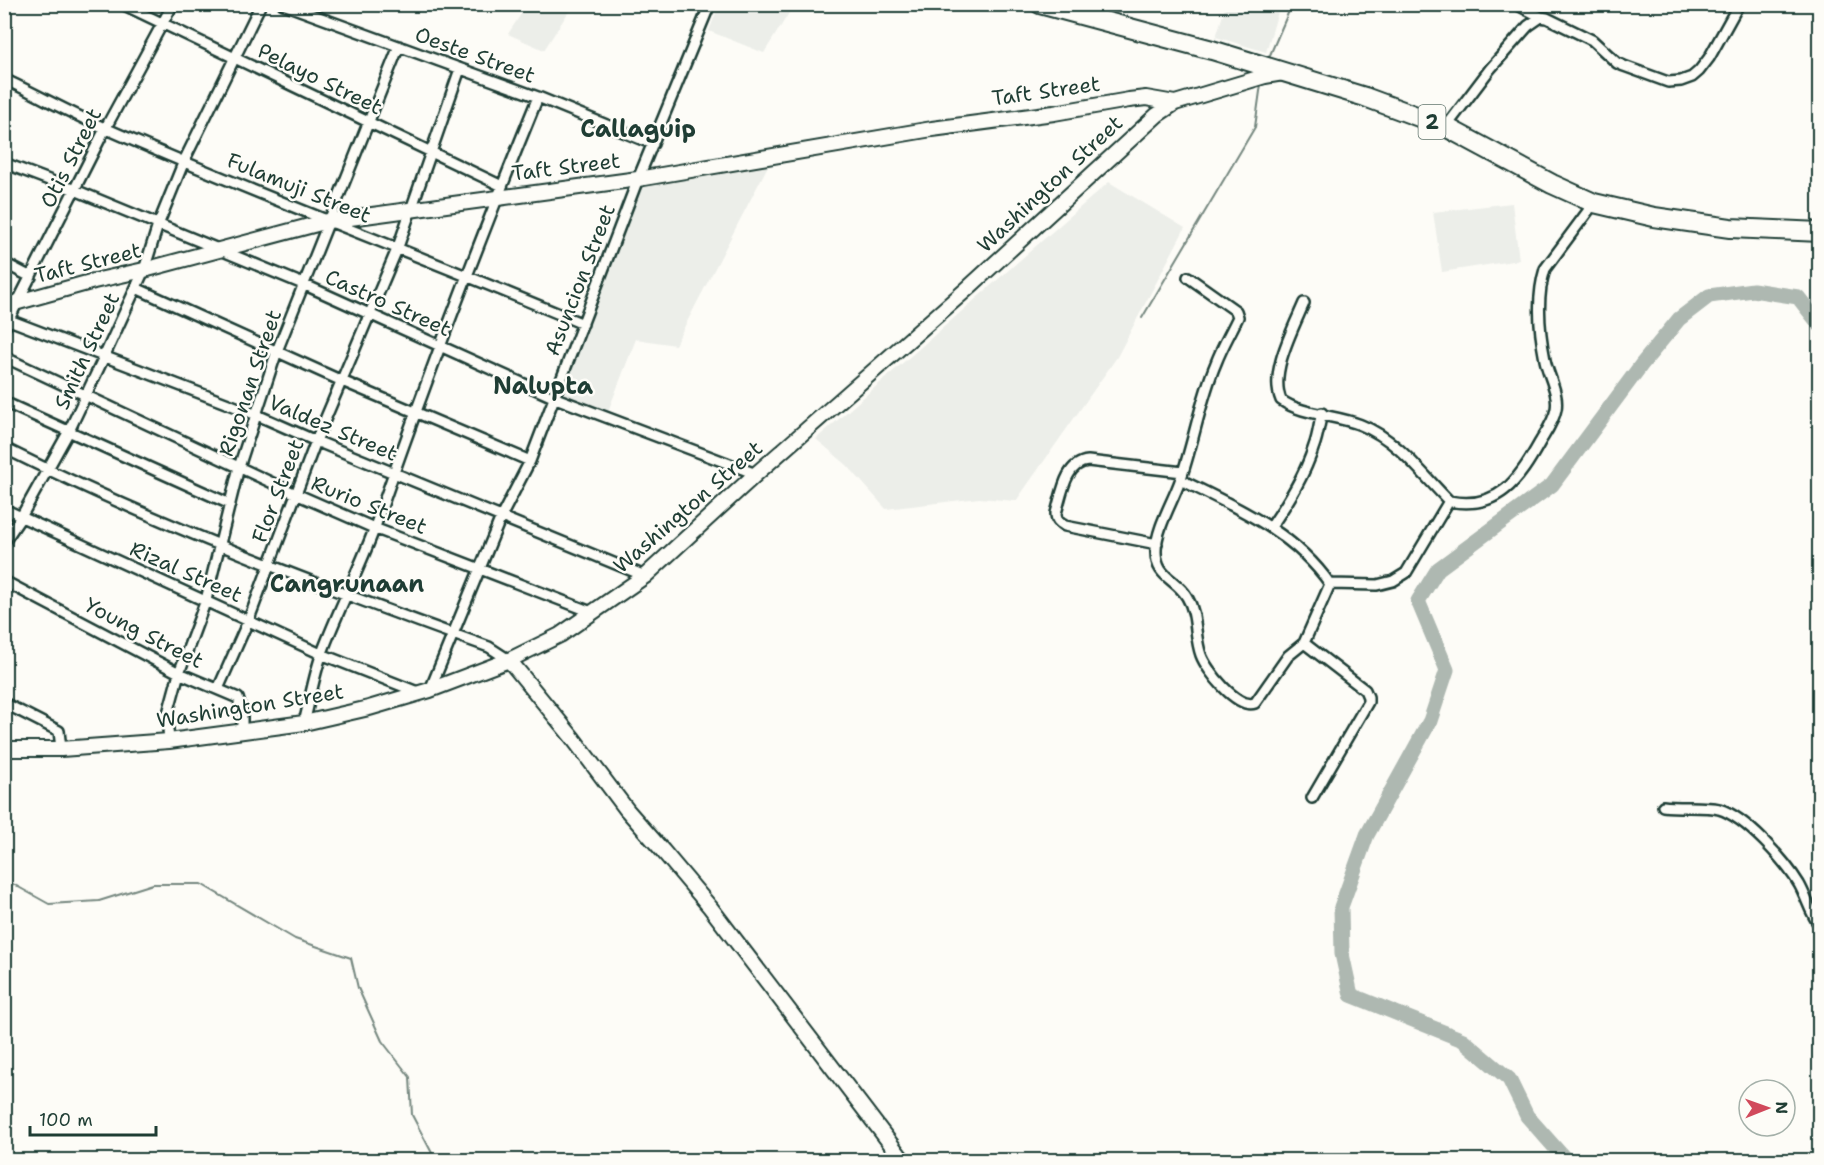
<svg xmlns="http://www.w3.org/2000/svg" width="1824" height="1165" viewBox="0 0 1824 1165" font-family="'Shantell Sans',sans-serif">
<style>
.built{fill:#eceee9}
.lines{fill:none;stroke-linecap:round;stroke-linejoin:round}
.stream{stroke:#75877f;stroke-width:2}
.river{stroke:#aeb8b1;stroke-width:15}
.street-casing{stroke:#1f3d34;stroke-width:14}
.secondary-casing{stroke:#1f3d34;stroke-width:18}
.highway-casing{stroke:#1f3d34;stroke-width:22}
.street{stroke:#fdfcf7;stroke-width:9}
.secondary{stroke:#fdfcf7;stroke-width:14}
.highway{stroke:#fdfcf7;stroke-width:18}
.labels{text-anchor:middle;stroke-width:5;stroke-linejoin:round;paint-order:stroke}
.shield{fill:#fdfcf7;stroke:#62766e;stroke-width:1.5}
.shield-label{font-size:20px;font-weight:bold;fill:#1f3d34}
.street-label{font-size:21px;fill:#1f3d34;stroke:#fdfcf7}
.quarter-label{font-size:24px;font-weight:bold;fill:#1f3d34;stroke:#fdfcf7}
</style>
<rect width="100%" height="100%" fill="#fdfcf7"/>
<filter id="ink" filterUnits="userSpaceOnUse"><feTurbulence type="fractalNoise" baseFrequency=".0167" numOctaves="2"/><feDisplacementMap in="SourceGraphic" scale="12" xChannelSelector="R" yChannelSelector="G"/><feConvolveMatrix kernelMatrix="1 2 1 2 8 2 1 2 1" color-interpolation-filters="sRGB"/></filter>
<g filter="url(#ink)">
<path class="built" d="M527 5H573L544 50 508 34Z
M719 5V4L794 5 764 53 709 31Z
M1226 5H1280L1266 52 1216 37Z
M769 164 675 345 636 339 607 414 562 395 643 183Z
M1109 182 1185 228 1117 357 1016 501 979 498 886 509 847 465 816 439Z
M1512 203 1519 260 1442 272 1433 212Z"/>
<g class="lines">
<path class="stream" d="M1270 55 1292 4
M1142 318 1255 127 1261 84
M4 879 49 904 99 901 153 884H201L295 939 351 958 358 988 382 1041 410 1077 412 1115 433 1155V1160"/>
<path class="river" d="M1566 1160 1527 1116 1509 1079 1463 1040 1351 995 1342 954 1341 907 1367 835 1430 721 1447 670 1418 601 1438 569 1552 485 1642 364 1679 319 1709 296 1753 290 1798 297 1820 325"/>
<g class="street-casing">
<path id="street" d="M122 4 502 186
M283 4 538 97 653 144
M1516 4 1541 17
M4 5 5 4
M4 79C38 95 72 114 107 129 264 198 425 257 583 324
M1446 127 1490 69 1528 26 1541 17 1547 18 1592 40 1617 63 1624 66 1668 82 1681 81 1692 77 1699 71 1709 58 1739 4
M4 163 75 190 303 284 553 397 756 474
M4 263 31 277
M1188 277 1236 311 1238 317C1231 332 1222 347 1216 363 1200 400 1194 442 1180 481 1173 501 1156 529 1156 550 1155 578 1176 578 1187 597 1198 615 1194 636 1201 655 1207 671 1237 709 1255 703L1288 656 1304 643 1330 584 1377 585 1393 581 1406 573 1449 501
M136 288 342 381 530 461
M1304 303C1293 329 1269 373 1281 400 1301 415 1337 415 1361 425 1397 439 1423 475 1449 501 1498 511 1519 480 1540 442 1546 432 1554 421 1556 409 1559 393 1548 375 1545 360 1539 330 1536 298 1545 269L1594 203
M4 318 257 415 316 441 645 576
M4 329 105 129 173 4
M4 357 296 494 374 528 594 613
M4 402 230 504
M4 448C160 526 325 588 489 647L509 660
M1181 480C1237 508 1293 531 1330 584
M4 509 321 654 420 693
M1271 527C1288 502 1305 475 1314 446 1318 436 1319 424 1322 413
M4 542 21 517 69 431 104 357 144 270 158 225 184 161 261 4
M1157 544 1065 526C1058 522 1056 520 1056 513 1062 494 1065 463 1088 461L1183 472
M4 581 179 673 238 698 242 712V732
M1304 643 1365 690 1368 697V702L1312 798
M218 689 249 619 316 441 398 247 460 69
M430 690 501 517 530 461 638 179 710 4
M4 703 59 731 61 749
M304 723C310 700 314 675 322 653 338 610 359 570 375 527 425 382 480 239 538 97
M169 741 167 717 179 673 206 600 239 467 277 351 399 46
M1663 806C1679 808 1706 806 1719 809 1746 817 1785 861 1799 884 1807 898 1810 913 1820 926"/>
</g>
<g class="secondary-casing">
<path id="secondary" d="M4 306 94 281 144 270 328 221 638 179 932 129 1054 113 1129 100 1146 98 1175 103
M509 660 572 737 627 810 663 851 710 907 903 1160
M4 749H61L169 741 304 723 369 708 430 690 509 660 560 635 645 576 756 474 967 289 1157 115 1175 103 1265 76 1283 73"/>
</g>
<g class="highway-casing">
<path id="highway" d="M1040 4 1212 50 1365 97 1446 127 1552 184 1594 203 1654 217 1730 228 1820 232"/>
</g>
<use href="#street" class="street"/>
<use href="#secondary" class="secondary"/>
<use href="#highway" class="highway"/>
</g>
</g>
<g class="labels">
<rect class="shield" x="1418.5" y="105" width="27" height="34" rx="4.5"/>
<g class="shield-label">
<text x="1432" y="129">2</text>
</g>
<g class="street-label">
<text transform="translate(475 55) rotate(20)" y="7">Oeste Street</text>
<text transform="translate(320 79) rotate(26)" y="7">Pelayo Street</text>
<text transform="translate(1046 91) rotate(-8)" y="7">Taft Street</text>
<text transform="translate(71 158) rotate(-63)" y="7">Otis Street</text>
<text transform="translate(566 167) rotate(-7)" y="7">Taft Street</text>
<text transform="translate(1050 184) rotate(-43)" y="7">Washington Street</text>
<text transform="translate(299 188) rotate(22)" y="7">Fulamuji Street</text>
<text transform="translate(88 263) rotate(-14)" y="7">Taft Street</text>
<text transform="translate(580 280) rotate(-69)" y="7">Asuncion Street</text>
<text transform="translate(388 303) rotate(24)" y="7">Castro Street</text>
<text transform="translate(87 351) rotate(-65)" y="7">Smith Street</text>
<text transform="translate(250 383) rotate(-71)" y="7">Rigonan Street</text>
<text transform="translate(333 428) rotate(23)" y="7">Valdez Street</text>
<text transform="translate(278 491) rotate(-69)" y="7">Flor Street</text>
<text transform="translate(369 505) rotate(22)" y="7">Rurio Street</text>
<text transform="translate(688 507) rotate(-41)" y="7">Washington Street</text>
<text transform="translate(186 572) rotate(24)" y="7">Rizal Street</text>
<text transform="translate(144 633) rotate(27)" y="7">Young Street</text>
<text transform="translate(250 706) rotate(-9)" y="7">Washington Street</text>
</g>
<g class="quarter-label">
<text x="638" y="137">Callaguip</text>
<text x="543" y="394">Nalupta</text>
<text x="347" y="592">Cangrunaan</text>
</g>
</g>
<rect width="1824" height="1165" fill="none" stroke="#fdfcf7" stroke-width="24"/>
<rect x="12" y="12" width="1800" height="1141" fill="none" stroke="#1f3d34" stroke-width="2" filter="url(#ink)"/>
<g transform="translate(1767 1108) rotate(89)"><circle r="28" fill="#fdfcf7" stroke="#a4b0a9" stroke-width="1.5"/>
<path d="M0-4.5L10 22L0 15L-10 22Z" fill="#d1495b"/>
<text y="-9" font-size="16" font-weight="bold" text-anchor="middle" fill="#1f3d34">N</text>
</g>
<path d="M30 1126v9h126v-9" fill="none" stroke="#1f3d34" stroke-width="3"/>
<text x="39" y="1126" font-size="18" fill="#1f3d34" stroke="#fdfcf7" stroke-width="4.5" paint-order="stroke">100 m</text>
</svg>
